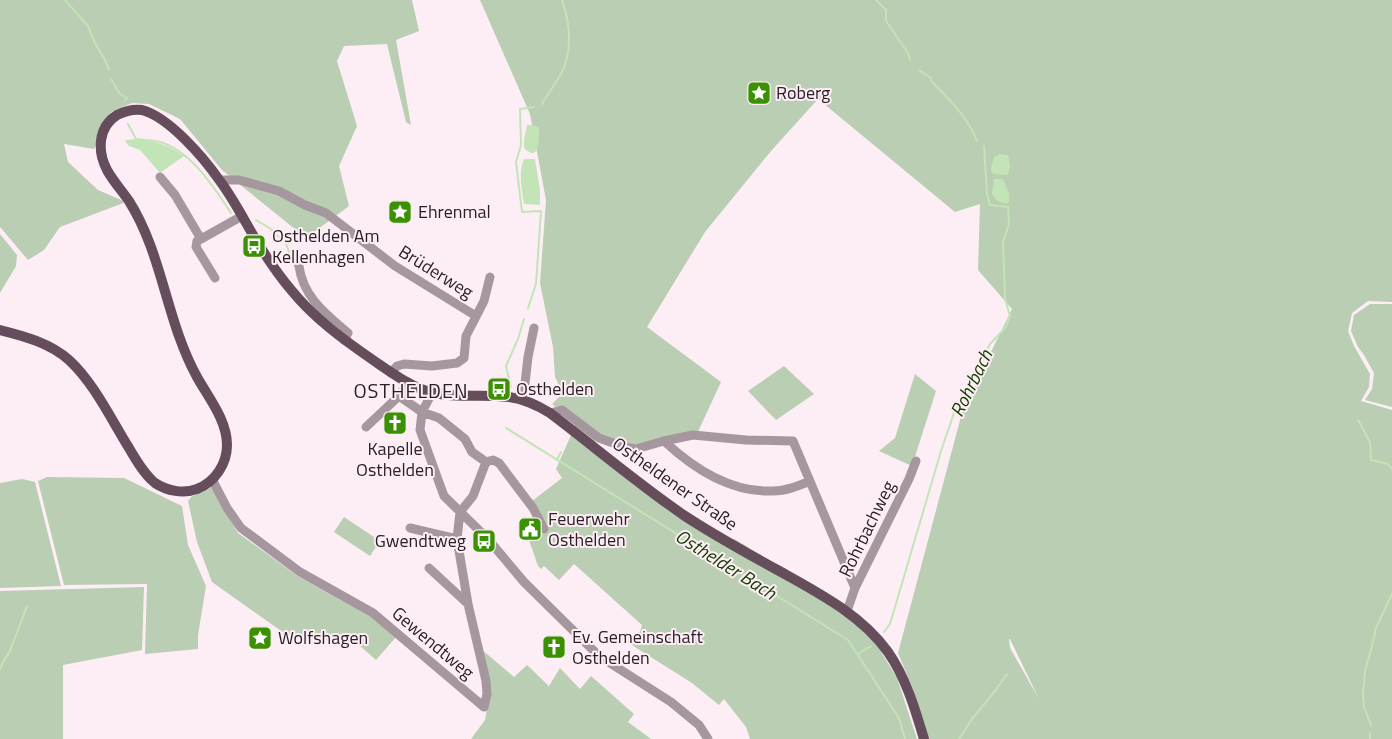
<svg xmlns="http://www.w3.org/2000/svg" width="1392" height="739" viewBox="0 0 1392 739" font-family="'Titillium Web',sans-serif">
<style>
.green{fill:#b9ceb2;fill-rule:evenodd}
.water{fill:#c2e4b7}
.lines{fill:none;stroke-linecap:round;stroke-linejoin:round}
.stream{stroke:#c2e4b7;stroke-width:2}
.minor{stroke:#a6979f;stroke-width:9}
.major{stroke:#664d5b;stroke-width:10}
.labels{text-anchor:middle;stroke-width:4;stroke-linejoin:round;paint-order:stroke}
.poi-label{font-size:18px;fill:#2c2027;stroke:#fdeef6;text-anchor:start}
.street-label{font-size:18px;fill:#2c2027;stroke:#fdeef6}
.water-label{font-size:19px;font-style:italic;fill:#123d00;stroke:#fdeef6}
.quarter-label{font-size:20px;letter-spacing:1px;fill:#2c2027;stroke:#fdeef6}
</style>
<rect width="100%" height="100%" fill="#fdeef6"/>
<path class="green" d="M0 0H412L419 31 396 40 411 125 406 122 387 44 344 46 337 61 357 126 339 166 349 206 306 238 222 170 180 119 149 104 132 103 111 112 94 149 64 144 68 162 98 190 126 202 60 227 44 250 28 260 0 227Z
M480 0H1392V302L1368 301 1352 313 1348 331 1354 346 1370 374 1369 387 1361 401 1392 410V739H928L913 689 898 653 963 409 1012 309 978 270 980 204 955 212 818 99 771 151 705 232 647 327 721 382 696 436 635 451 596 440 592 450 635 486 728 547 734 539 748 547 742 554 819 598 861 627 877 645 897 678 917 739H750L746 727 724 699 719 705 692 683 619 637 640 632 642 625 574 564 559 580 544 566 541 569 538 566 529 540 548 531 532 501 562 478 556 469 576 424 552 404 563 393 555 377 553 347 540 283 546 200 530 114ZM1009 639H1010L1039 699 1010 648Z
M0 234 17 255 16 266 0 293Z
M1370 304H1392V407L1365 400 1372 389 1374 373 1364 355 1358 347 1351 331 1354 315Z
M784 366 814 394 776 420 748 391Z
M915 374 936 391 912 466 879 451 895 438Z
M47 477 124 478 182 506 188 545 206 586 198 635V649L145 654 147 584 64 585 38 481Z
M22 479 35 482 61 586 0 588V483Z
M212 487 238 533 299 577 371 617 396 637 376 660 360 646 284 633 212 582 197 542 188 501 191 497Z
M344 517 380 541 370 556 334 532Z
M144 587 142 650 63 665V739H0V591Z
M481 649 514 677 527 665 549 686 560 668 580 689 591 676 634 714 628 722 651 739H471L485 720 490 693Z"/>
<path class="water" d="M527 125H533L539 127C539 133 540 159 529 152 527 151 524 148 524 146 523 140 526 131 527 125Z
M136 139C157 142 167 144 184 156L160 173 140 150 129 146 125 141 126 140Z
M1000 154 1008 155 1010 166 1008 175 993 174 991 169 994 157Z
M524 159H535L540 190V205L524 204C522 191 518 172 524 159Z
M994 179H1003L1009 193V202L1006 204 996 200 992 194Z"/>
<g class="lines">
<path class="stream" d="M65 0 88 26 95 43 106 62 109 70
M876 0 886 10V21L908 53 910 60
M919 70 930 77 932 82C950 100 967 116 977 141
M111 79 120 94 127 98 125 101
M542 104C548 94 555 84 561 74 573 52 570 22 562 0
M128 124 136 139C144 140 152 140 160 142 191 151 214 187 231 213
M256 220 271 229 286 244 295 267
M528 308 536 284 541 211 522 212 516 162 521 145 520 109 534 107
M511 387 506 366 518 339 524 319
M1358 420 1370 442 1371 460 1388 464 1392 469
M506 428 848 640 899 718 905 739
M557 460 561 452
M884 632 890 624 941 451 956 407 990 344 1005 328 1010 316 1005 299 1003 242 1009 224 1008 207 990 205 987 194 984 146
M858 654 871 646
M0 669 3 662 10 651 27 606
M1371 725 1364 707 1363 694 1365 671 1372 646 1376 628 1392 594
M959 739 972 719 995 691 1007 674
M1370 739V733"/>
<path class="minor" d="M160 177 175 195 201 239 197 241 196 247 215 278
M219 180H239L279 191 305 205 326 213 395 266 476 316
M201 239 242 216
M299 266C303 297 326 314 348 333L344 340
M391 373 397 366 404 364 432 366 457 363 464 358 466 336 484 301 490 277
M432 393 422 412 420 430 444 496 487 538 524 582 599 656 671 702 699 725 708 739
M399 396 422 412 439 418 465 439 472 452 486 462 493 460 499 463 533 508 544 529
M520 399 524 392 528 357 534 328
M550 413 562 410 599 438 624 447 636 449 664 441 693 435 746 440 793 441 855 588
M366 427 399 396 408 382
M664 441C694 469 731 493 773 491 786 491 798 486 810 481
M212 479 227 508 241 528 300 572 373 613 484 707 487 694 486 681 468 604 457 539 460 512 473 496 486 462
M410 528 457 539
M429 568 468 604
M847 611 855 588 909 479 916 461"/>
<path class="major" d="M0 330C24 336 50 343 69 360 94 383 111 419 129 448 136 460 144 474 155 483 167 491 183 494 197 489 215 482 227 464 227 445 227 420 208 397 197 377 166 321 163 255 129 201 122 191 113 181 107 170 97 151 98 127 117 115 125 111 133 109 142 110 169 117 204 158 220 181 235 201 246 224 259 245 269 261 280 277 292 291 315 319 344 340 373 360 392 373 412 388 434 393 459 398 484 394 509 397 524 399 537 405 550 413 595 447 638 484 685 516 717 537 750 555 783 573 821 594 862 616 888 652 906 678 915 709 924 739"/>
</g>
<defs>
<g id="sight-square" transform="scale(1.25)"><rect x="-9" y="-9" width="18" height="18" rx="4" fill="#3a9203" stroke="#fdeef6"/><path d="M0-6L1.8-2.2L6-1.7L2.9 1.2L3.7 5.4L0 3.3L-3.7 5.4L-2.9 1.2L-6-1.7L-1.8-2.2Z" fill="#fff"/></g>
<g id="bus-square" transform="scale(1.25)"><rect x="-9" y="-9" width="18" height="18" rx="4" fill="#3a9203" stroke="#fdeef6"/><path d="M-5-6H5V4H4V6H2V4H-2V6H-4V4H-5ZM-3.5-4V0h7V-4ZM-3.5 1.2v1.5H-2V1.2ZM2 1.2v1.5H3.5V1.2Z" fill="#fff"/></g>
<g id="church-square" transform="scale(1.25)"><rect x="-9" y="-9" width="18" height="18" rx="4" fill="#3a9203" stroke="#fdeef6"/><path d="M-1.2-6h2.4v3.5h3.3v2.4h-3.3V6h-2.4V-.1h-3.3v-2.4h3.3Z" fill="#fff"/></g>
<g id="civic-square" transform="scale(1.25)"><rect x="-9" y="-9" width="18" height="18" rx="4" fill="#3a9203" stroke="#fdeef6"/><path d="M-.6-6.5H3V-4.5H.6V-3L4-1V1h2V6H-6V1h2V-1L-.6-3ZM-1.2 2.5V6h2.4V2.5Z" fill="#fff"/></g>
</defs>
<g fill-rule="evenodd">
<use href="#sight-square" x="759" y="93"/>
<use href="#sight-square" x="400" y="212"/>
<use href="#bus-square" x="254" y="246"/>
<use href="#bus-square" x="499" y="389"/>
<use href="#church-square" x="395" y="423"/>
<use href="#civic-square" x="530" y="529"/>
<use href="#bus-square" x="484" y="541"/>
<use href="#sight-square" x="260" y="638"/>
<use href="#church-square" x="554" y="647"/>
</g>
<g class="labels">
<g class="poi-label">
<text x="776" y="99">Roberg</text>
<text x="418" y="218">Ehrenmal</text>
<text x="272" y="242">Osthelden Am<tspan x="272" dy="21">Kellenhagen</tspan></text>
<text x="516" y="395">Osthelden</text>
<text x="395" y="455" text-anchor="middle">Kapelle<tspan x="395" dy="21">Osthelden</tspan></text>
<text x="548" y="525">Feuerwehr<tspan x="548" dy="21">Osthelden</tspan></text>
<text x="466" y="547" text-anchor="end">Gwendtweg</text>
<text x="572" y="643">Ev. Gemeinschaft<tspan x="572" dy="21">Osthelden</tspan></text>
<text x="278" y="644">Wolfshagen</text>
</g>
<g class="street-label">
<text transform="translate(436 272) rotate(32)" y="6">Brüderweg</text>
<text transform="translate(675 484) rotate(35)" y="6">Ostheldener Straße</text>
<text transform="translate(867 529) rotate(-64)" y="6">Rohrbachweg</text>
<text transform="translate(433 643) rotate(40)" y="6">Gewendtweg</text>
</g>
<g class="water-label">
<text transform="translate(971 383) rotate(-64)" y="7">Rohrbach</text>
<text transform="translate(726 564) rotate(32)" y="7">Osthelder Bach</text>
</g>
<g class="quarter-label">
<text x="411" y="398">OSTHELDEN</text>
</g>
</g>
</svg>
